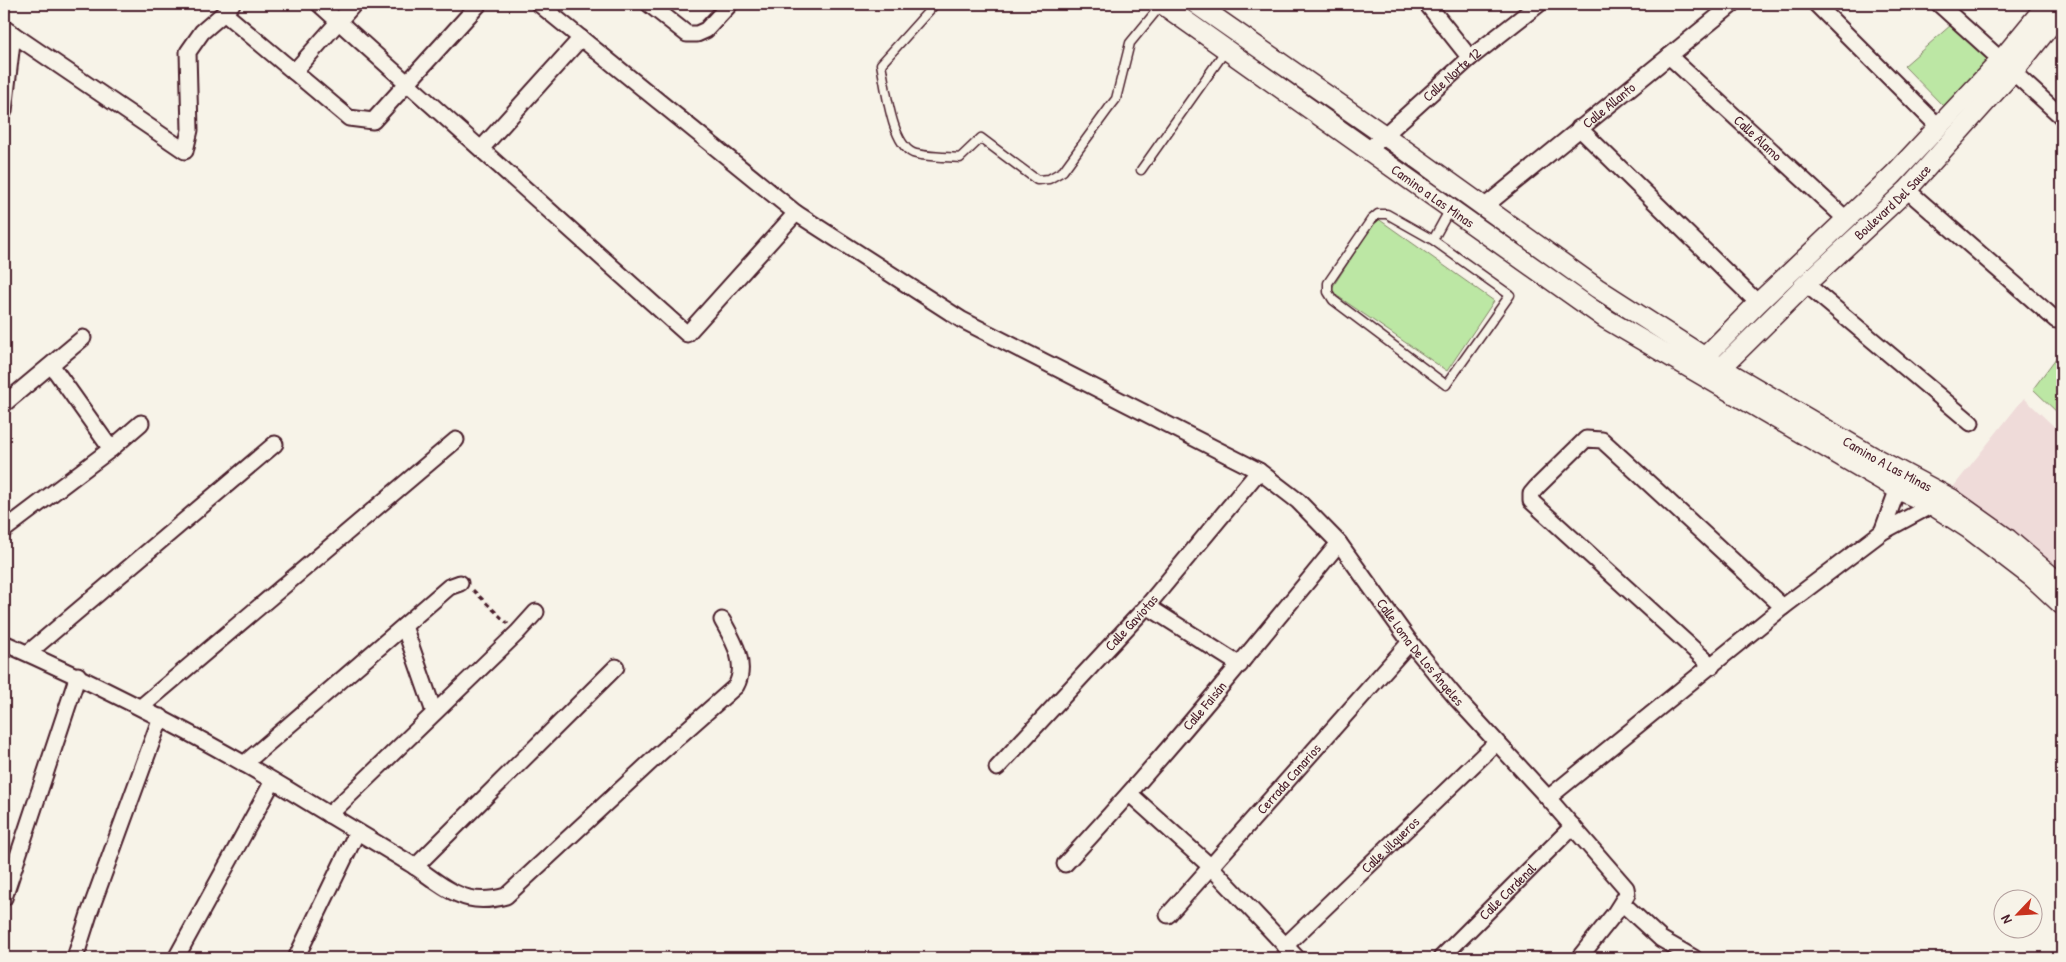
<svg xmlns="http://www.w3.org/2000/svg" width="2066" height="962" viewBox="0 0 2066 962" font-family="'Patrick Hand',sans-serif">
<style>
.built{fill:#efdbd9}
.green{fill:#bce7a4;stroke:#838368}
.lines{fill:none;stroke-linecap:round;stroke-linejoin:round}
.service-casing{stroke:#4a1f2b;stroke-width:11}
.minor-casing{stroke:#4a1f2b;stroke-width:19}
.tertiary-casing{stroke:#4a1f2b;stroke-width:22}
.path{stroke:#4a1f2b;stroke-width:3;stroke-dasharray:5 4;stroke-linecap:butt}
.service{stroke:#f7f3e8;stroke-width:8}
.minor{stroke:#f7f3e8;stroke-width:15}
.tertiary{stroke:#f7f3e8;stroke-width:19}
.labels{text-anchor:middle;stroke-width:5;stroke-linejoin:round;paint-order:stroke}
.street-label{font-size:14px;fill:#4a1f2b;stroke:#f7f3e8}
</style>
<rect width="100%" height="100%" fill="#f7f3e8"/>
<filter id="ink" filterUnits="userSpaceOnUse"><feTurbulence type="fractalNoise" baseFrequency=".02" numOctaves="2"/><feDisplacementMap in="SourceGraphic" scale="10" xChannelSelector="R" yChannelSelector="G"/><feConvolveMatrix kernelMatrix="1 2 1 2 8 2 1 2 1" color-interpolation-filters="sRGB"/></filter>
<g filter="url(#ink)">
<path class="built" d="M2024 398 2062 434V579L1950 491Z"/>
<path class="green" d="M1951 25 1996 63 1944 107 1904 66Z
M1377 218 1494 301 1447 371 1330 291Z
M2062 350V417L2033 389Z"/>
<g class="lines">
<g class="service-casing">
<path id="service" d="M935 4 881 64C886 87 891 143 913 153 924 157 948 157 960 158L981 138 1037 180 1049 179 1063 171 1109 108 1116 99 1130 43 1162 4
M1141 170 1226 50
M1433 240 1387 214H1378L1371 220 1328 283V292L1333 300 1446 385 1510 295 1433 240 1450 209"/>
</g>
<g class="minor-casing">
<g id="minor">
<path d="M232 4 224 13 349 118 373 121 479 4"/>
<path d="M319 4 687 334 796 213"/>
<path id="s1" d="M539 4 796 213 962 320 1259 471 1298 501 1339 543 1410 642 1457 699 1548 798 1626 888 1627 894 1615 913 1579 958"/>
<path d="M649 4 687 34H697L706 30 730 4"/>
<path d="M1427 4 1470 58"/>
<path d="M1816 4 1939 127"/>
<path d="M1939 4 2001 60"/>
<path d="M4 28 185 151 190 130 188 52 202 32 224 13"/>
<path id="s2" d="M1669 56 1847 220"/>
<path d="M294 72 354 4"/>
<path d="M2013 72 2062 117"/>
<path d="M4 111 13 34"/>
<path d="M1579 128 1758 303"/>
<path d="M481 149 581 38"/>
<path id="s3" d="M1367 151 1470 58 1539 4"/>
<path d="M1907 190 2056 320"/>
<path id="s4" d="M1484 207 1733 4"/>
<path d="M1806 284 1971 423"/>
<path d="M52 366 111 449"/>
<path d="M4 404 83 338"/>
<path d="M4 530 111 449 141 423"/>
<path d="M1882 532 1901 480"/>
<path d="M1147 606 1240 665"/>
<path d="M404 626 434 712"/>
<path d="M4 643C101 686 196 734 287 789 329 815 372 840 414 866 431 877 448 893 469 898 481 901 495 899 506 896L658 755 736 686C748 664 733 640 722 620"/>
<path d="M28 653 275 444"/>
<path d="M1712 666 1531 501V494L1537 487 1586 439 1602 440 1783 607"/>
<path d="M141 707 456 440"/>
<path d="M244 764 449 587 460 583"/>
<path id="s5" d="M997 768 1147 606 1259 471"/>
<path d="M1130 794 1210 866 1297 958"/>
<path d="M1548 798 1783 607 1882 532 1932 505 1939 499"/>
<path d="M329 815 517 633 536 612"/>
<path id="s6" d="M1065 864C1161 761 1250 652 1339 543"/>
<path d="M415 867 616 667"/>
<path d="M4 898 78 675"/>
<path d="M1622 903 1661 939 1694 958"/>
<path id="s7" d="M1168 915 1410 642"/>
<path id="s8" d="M1285 946 1496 743"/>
<path d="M75 958 89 914 161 717"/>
<path d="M176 958 273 781"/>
<path d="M296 958 357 832"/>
<path id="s9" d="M1441 958 1573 826"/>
</g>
</g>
<g class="tertiary-casing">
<g id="tertiary">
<path id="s10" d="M1162 4 1606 319 1897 489 1932 505 1969 529 2033 578 2062 605"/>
<path id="s11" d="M1196 4 1384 135 1597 288 1720 367 1877 459 1952 499 2008 539 2062 585"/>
<path d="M1697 365 1758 303 1893 175 2001 60 2047 4"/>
<path id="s12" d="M1713 376 1806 284 1907 190 2013 72 2062 11"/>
</g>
</g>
<path class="path" d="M473 590 508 624"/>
<use href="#service" class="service"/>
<use href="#minor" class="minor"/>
<use href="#tertiary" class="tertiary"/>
</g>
</g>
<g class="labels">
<g class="street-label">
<text dy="5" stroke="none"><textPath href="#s3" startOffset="114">Calle Norte 12</textPath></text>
<text dy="5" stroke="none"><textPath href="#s4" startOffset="161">Calle Allanto</textPath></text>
<text dy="5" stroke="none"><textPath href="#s2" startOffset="121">Calle Álamo</textPath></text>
<text dy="5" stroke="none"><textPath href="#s10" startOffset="332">Camino a Las Minas</textPath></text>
<text dy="5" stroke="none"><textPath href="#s12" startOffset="250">Boulevard Del Sauce</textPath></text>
<text dy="5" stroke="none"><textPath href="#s11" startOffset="831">Camino A Las Minas</textPath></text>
<text dy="5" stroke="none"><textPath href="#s5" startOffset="198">Calle Gaviotas</textPath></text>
<text dy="5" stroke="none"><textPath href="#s1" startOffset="1106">Calle Loma De Los Ángeles</textPath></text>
<text dy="5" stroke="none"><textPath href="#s6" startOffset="211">Calle Faisán</textPath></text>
<text dy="5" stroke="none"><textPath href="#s7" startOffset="182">Cerrada Canarios</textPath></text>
<text dy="5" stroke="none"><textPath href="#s8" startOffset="146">Calle Jilgueros</textPath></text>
<text dy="5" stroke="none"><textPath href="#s9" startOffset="94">Calle Cardenal</textPath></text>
</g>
</g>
<rect width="2066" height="962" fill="none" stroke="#f7f3e8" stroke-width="20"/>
<rect x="10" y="10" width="2046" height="942" fill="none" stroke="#4a1f2b" stroke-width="2" filter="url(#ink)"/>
<g transform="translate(2018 914) rotate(245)"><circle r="24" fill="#f7f3e8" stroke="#b29e9c"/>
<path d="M0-4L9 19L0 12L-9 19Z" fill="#c8321e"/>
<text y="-8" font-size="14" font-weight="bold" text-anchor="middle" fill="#4a1f2b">N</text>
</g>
</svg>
